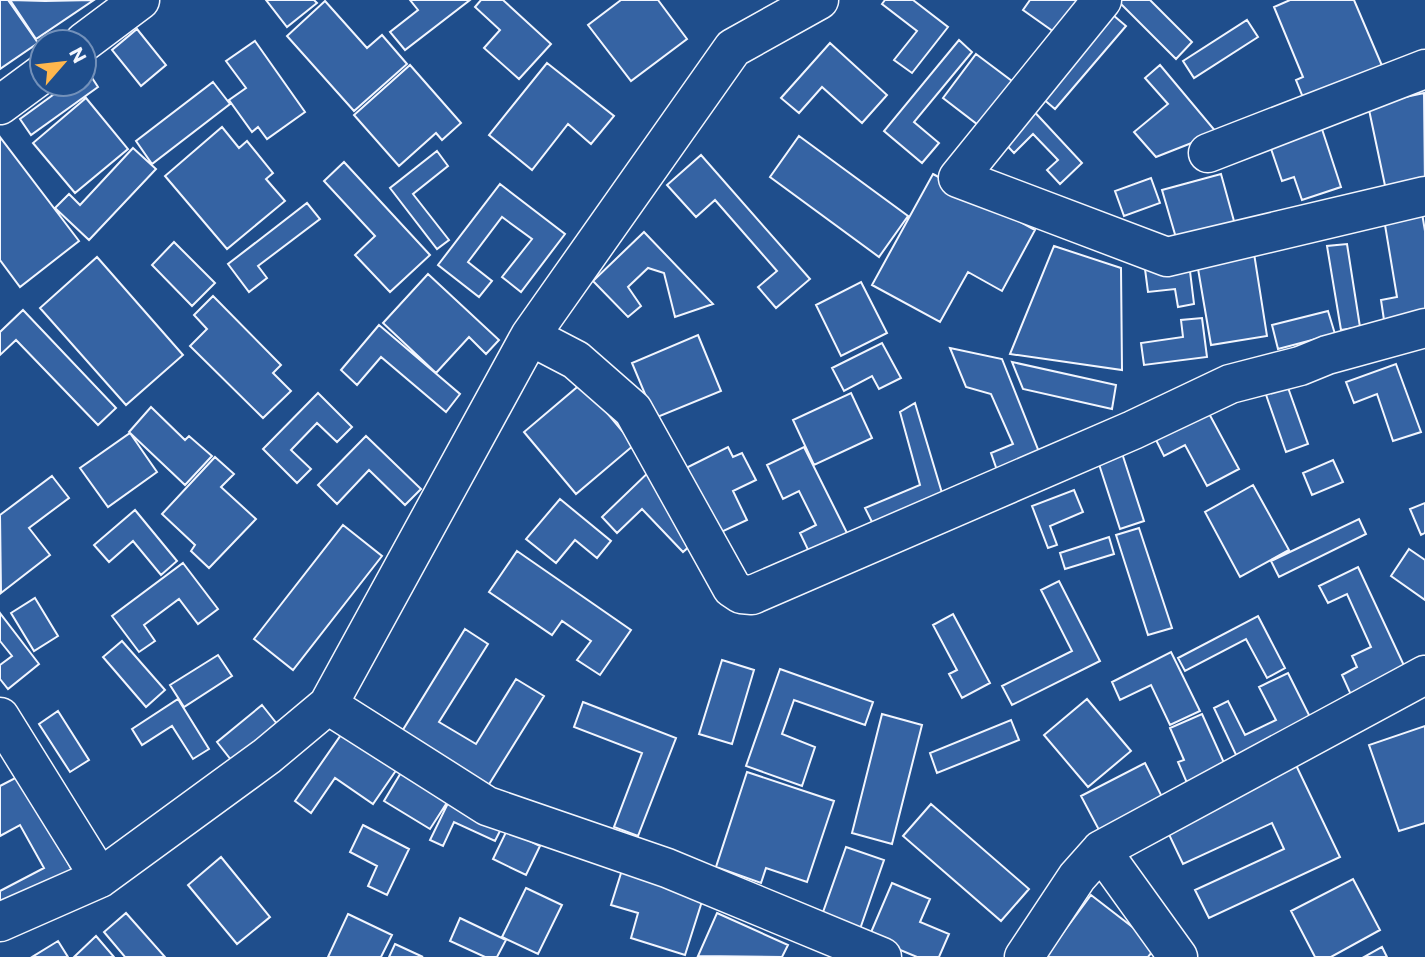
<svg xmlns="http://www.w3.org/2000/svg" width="1425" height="957" viewBox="0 0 1425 957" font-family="Commissioner,sans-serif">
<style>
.building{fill:#3563a3;stroke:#f2f6ff;stroke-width:2}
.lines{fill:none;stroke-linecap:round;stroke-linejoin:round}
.minor-casing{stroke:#f2f6ff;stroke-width:41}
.minor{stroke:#1f4e8c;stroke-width:38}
</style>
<rect width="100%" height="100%" fill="#1f4e8c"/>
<path class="building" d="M0 0H8L38 43 0 69Z
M10 0 45 1 94 0 36 39Z
M266 0H314L317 3 287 27Z
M410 0H470L405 50 390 32 418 10Z
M481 0H503L551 44 519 79 484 48 500 30 475 7Z
M621 0H658L687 39 631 81 588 25Z
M885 0H913L948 27 912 73 894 60 917 31 882 4Z
M1030 0H1080L1064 39 1023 10Z
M1117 0H1150L1192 42 1176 59Z
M1290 0H1354L1383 68 1304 100 1296 80 1303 77 1274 7Z
M325 1 367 48 382 35 407 64 354 111 287 36Z
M1113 15 1126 26 1055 109 1042 98Z
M1247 20 1258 37 1194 78 1183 61Z
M137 29 166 65 141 86 112 50Z
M959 40 972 52 914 122 939 143 922 163 884 131Z
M255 41 305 112 267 139 258 127 252 132 229 100 246 88 226 61Z
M830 43 887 95 862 123 822 87 799 113 781 98Z
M976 54 1020 87 986 131 943 98Z
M547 63 614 116 591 144 568 124 532 170 489 135Z
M410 65 461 123 442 140 436 133 399 166 354 115Z
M1160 65 1217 133 1156 157 1134 132 1168 104 1145 78Z
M87 70 98 87 31 135 20 119 68 84H84V72Z
M213 82 230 104 152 164 136 141Z
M1424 93 1425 187 1387 195 1368 105Z
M86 98 128 149 75 193 33 143Z
M1029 106 1082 163 1060 184 1047 170 1058 160 1033 134 1014 153 998 136Z
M1320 123 1341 187 1302 200 1294 177 1282 181 1268 140Z
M222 127 239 148 247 141 273 173 266 179 285 201 227 249 165 176Z
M799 136 908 216 879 257 770 177Z
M0 137 79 241 20 287 0 260Z
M133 148 156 169 89 240 55 208 69 194 80 205Z
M437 151 448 166 413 194 449 240 437 249 390 188Z
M701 155 810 279 776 308 758 287 777 271 715 200 696 217 667 185Z
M344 162 430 255 390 292 355 255 375 236 324 181Z
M933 174 1035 230 1002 291 968 272 940 322 872 285Z
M1221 174 1237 232 1179 248 1162 190Z
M1151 178 1160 203 1124 216 1115 191Z
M500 184 565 234 521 292 502 277 532 239 502 217 468 262 492 281 479 297 438 265Z
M307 203 320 219 258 266 267 278 249 292 228 264Z
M1422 213 1425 231V313L1384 320 1381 300 1397 297 1384 219Z
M644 232 713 304 675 317 664 273 648 268 628 287 641 306 628 317 593 281Z
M174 242 215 283 192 306 152 265Z
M1347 244 1360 327 1341 330 1327 246Z
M1054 246 1121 268 1122 370 1010 354Z
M1253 247 1267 336 1211 345 1196 257Z
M97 257 183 355 126 405 40 308Z
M1189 263 1194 304 1178 307 1175 289 1148 292 1145 269Z
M428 274 499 340 486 354 469 337 436 373 383 323Z
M861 282 887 333 841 356 816 305Z
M213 296 281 365 273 373 291 391 263 418 190 346 207 329 194 315Z
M23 310 116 408 98 425 16 340 0 355V332Z
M1328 311 1335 334 1278 349 1272 325Z
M1202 318 1207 357 1144 365 1141 343 1183 337 1181 320Z
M379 325 460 394 446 412 381 357 357 385 341 370Z
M698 335 721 391 655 418 632 363Z
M882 343 901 378 879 389 872 376 844 391 832 368Z
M950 348 1002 359 1041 457 998 473 991 453 1013 444 991 394 966 387Z
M1012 362 1116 385 1112 409 1023 389Z
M1396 364 1421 432 1393 441 1377 394 1354 403 1346 382Z
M1286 382 1308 444 1286 452 1264 389Z
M582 383 634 445 576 494 524 432Z
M318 393 352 427 337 442 317 423 291 450 311 469 297 483 263 449Z
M851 393 872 438 814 465 793 420Z
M915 403 942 493 874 526 865 508 920 485 900 412Z
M151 407 185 440 189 436 212 456 185 485 129 432Z
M1206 408 1239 469 1207 486 1185 445 1164 456 1154 436Z
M130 433 157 472 108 507 80 468Z
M366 436 421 489 405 505 369 470 337 504 318 485Z
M728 447 733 457 742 453 756 480 733 491 747 520 717 534 686 468Z
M804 447 849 537 811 556 800 533 816 525 799 491 783 499 767 465Z
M1120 447 1144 521 1120 529 1096 455Z
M215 457 234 474 221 487 256 519 209 568 191 551 195 545 162 514Z
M1333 460 1343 482 1312 495 1303 473Z
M657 464 701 536 683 552 642 509 617 533 602 517Z
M52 476 69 498 29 528 50 555 1 593 0 515Z
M1253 485 1289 550 1240 577 1205 512Z
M1074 490 1083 512 1050 526 1057 545 1048 548 1032 506Z
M560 499 611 541 597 558 575 540 556 563 526 539Z
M1425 503V533L1421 535 1410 509Z
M135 510 177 561 161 575 133 541 109 562 94 545Z
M1359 519 1366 534 1279 577 1271 561Z
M343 525 382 556 293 670 254 639Z
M1139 528 1172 628 1148 635 1116 535Z
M1109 537 1114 554 1065 569 1060 553Z
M1409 549 1425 560V600L1391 576Z
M517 551 631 630 600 675 577 660 591 641 562 621 552 635 489 592Z
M183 563 218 609 198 624 179 599 144 625 155 641 139 652 112 616Z
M1358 567 1407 672 1352 697 1342 675 1357 667 1352 656 1371 647 1347 594 1328 603 1319 586Z
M1059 581 1100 661 1012 705 1002 686 1072 651 1041 590Z
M35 598 58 636 34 651 11 613Z
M0 613 39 664 8 689 0 679V665L12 656 0 641Z
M953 614 990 683 962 698 949 674 957 670 933 625Z
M1258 616 1285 668 1267 678 1246 639 1185 671 1178 658Z
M465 629 488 644 439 722 476 744 516 679 544 696 488 786 401 733Z
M122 641 165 690 146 707 103 657Z
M1171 652 1200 711 1170 725 1151 685 1120 700 1112 682Z
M218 655 232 676 184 707 170 685Z
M722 660 754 670 732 744 699 734Z
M780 669 873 702 865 725 794 700 782 734 815 747 802 786 746 766Z
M1288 673 1312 721 1237 757 1214 708 1228 701 1245 735 1276 720 1259 687Z
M178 699 209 749 193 759 172 726 142 745 132 729Z
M1087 699 1131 751 1088 787 1044 735Z
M583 702 676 738 638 836 614 827 642 753 574 727Z
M262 705 281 729 235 765 217 742Z
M58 711 89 760 70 772 39 724Z
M882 714 922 725 892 844 852 833Z
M1202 714 1225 765 1187 783 1178 762 1184 760 1170 728Z
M1011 720 1019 740 937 773 930 753Z
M1425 726V823L1399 831 1369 745Z
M343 732 397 769 373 804 335 778 311 813 295 801Z
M1145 763 1162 797 1099 830 1081 796Z
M1295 763 1340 857 1209 918 1195 890 1284 849 1272 823 1183 864 1164 824Z
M402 771 448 801 430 829 384 801Z
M747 772 834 801 807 882 766 868 761 883 716 867Z
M21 775 74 874 0 915V891L44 868 20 825 0 836V786Z
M450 799 503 825 495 841 454 822 443 846 430 840Z
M931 804 1029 889 1001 921 903 836Z
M363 825 409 849 387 895 368 886 377 866 350 852Z
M507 830 540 846 526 875 493 859Z
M846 847 884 860 860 929 822 915Z
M221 857 270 917 237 944 188 885Z
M622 870 704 895 685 955 631 938 638 913 611 905Z
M1353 879 1380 930 1331 957H1315L1291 911Z
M892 883 930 899 920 922 949 934 939 957H917L869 937Z
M526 888 562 905 538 954 502 937Z
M1091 895 1157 946 1148 957H1045Z
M126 913 165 957H125L104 932Z
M717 913 788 945 782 957 698 956Z
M348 914 392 935 381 957H328Z
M460 918 506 940 497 957H485L450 941Z
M96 936 114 957H74Z
M58 941 68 957H32Z
M395 944 423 957H389Z
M1382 947 1387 957H1364Z"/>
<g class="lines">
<g class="minor-casing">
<path id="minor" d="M1102 0 958 178 1167 257 1425 196
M84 42 140 0
M0 105 42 74
M1208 153 1425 69
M530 336 576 360 633 410 732 588 741 594 752 595 1133 430 1230 384 1300 366 1327 355 1425 328
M328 705 487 806 667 868 882 957
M0 717 100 878
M1101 850 1178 957
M0 922 100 878 267 756 328 705 530 336 733 48 819 0
M1024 957 1077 877 1101 850 1425 675"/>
</g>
<use href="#minor" class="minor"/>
</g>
<g transform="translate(63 63) rotate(62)"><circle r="33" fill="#1f4e8c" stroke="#7391ba" stroke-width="2"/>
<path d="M0-5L12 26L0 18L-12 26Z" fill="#ffb74d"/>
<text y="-10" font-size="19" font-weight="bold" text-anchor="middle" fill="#f2f6ff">N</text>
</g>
</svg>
